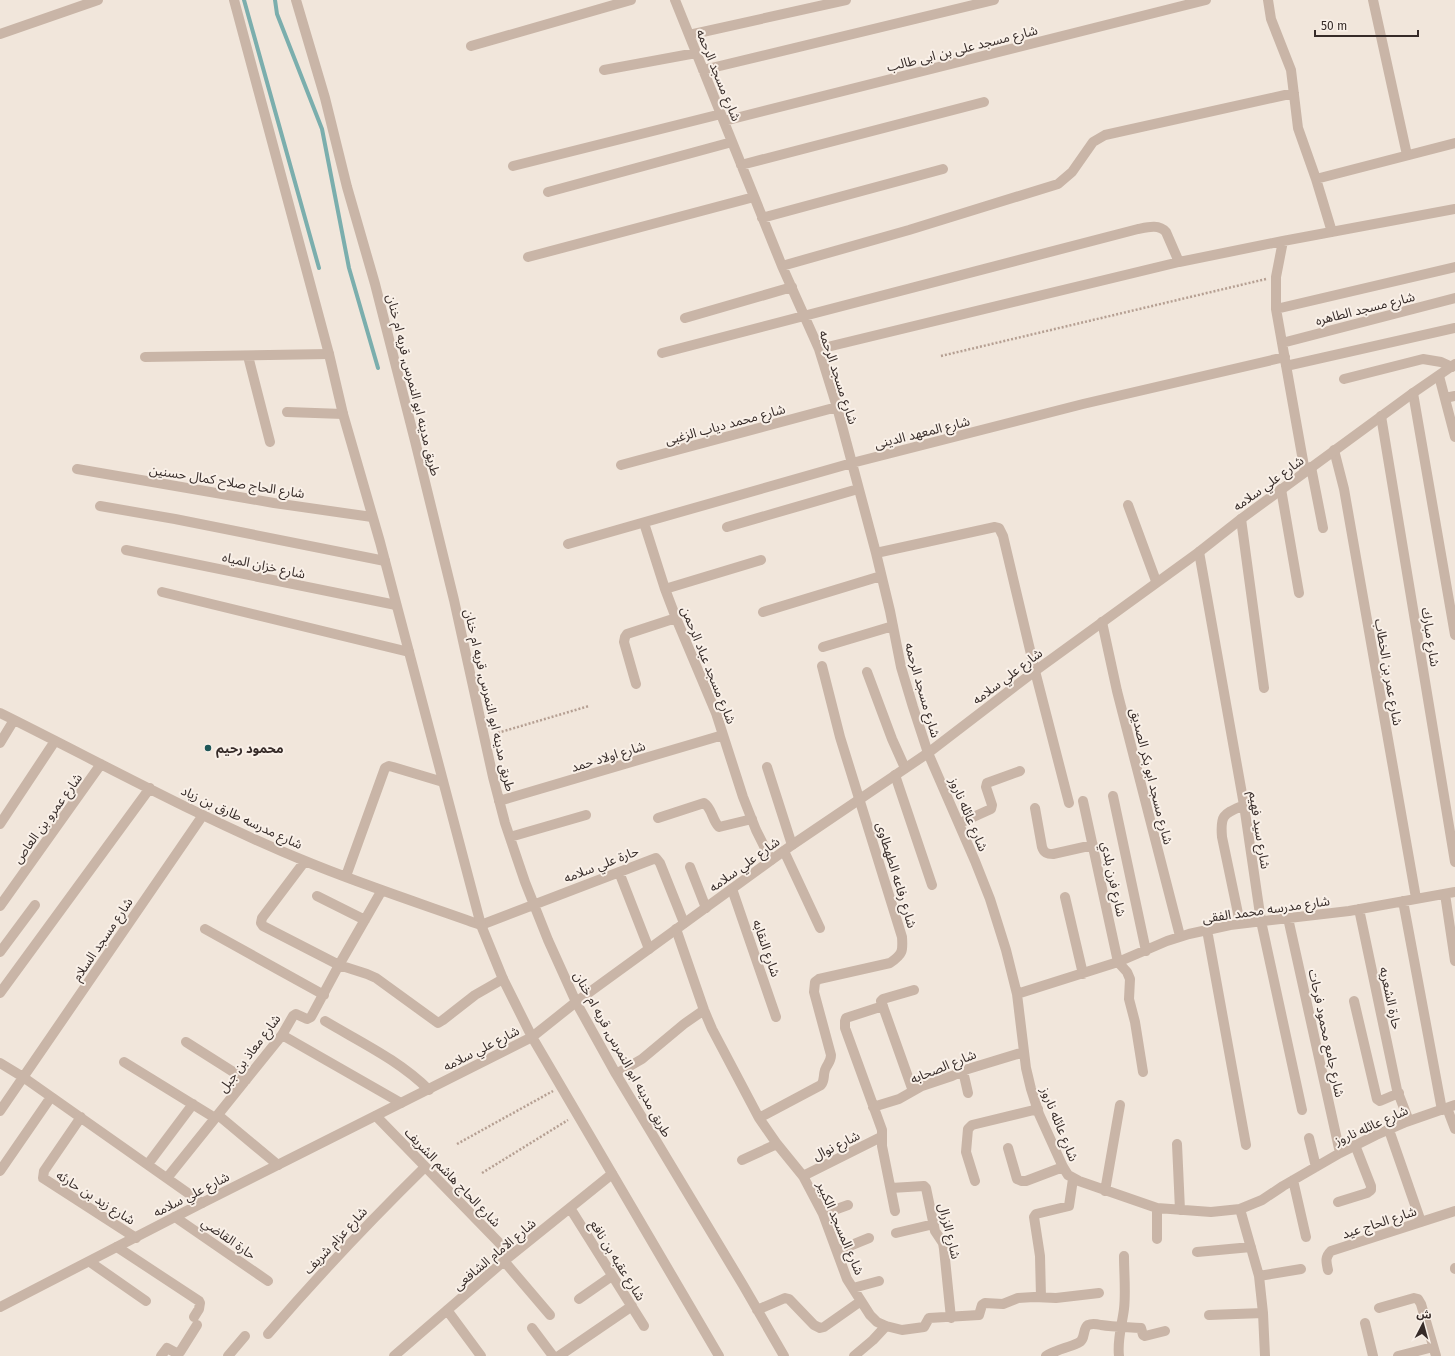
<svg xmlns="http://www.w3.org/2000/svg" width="1455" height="1356" viewBox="0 0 1455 1356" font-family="'Fira Sans','Noto Sans Arabic',sans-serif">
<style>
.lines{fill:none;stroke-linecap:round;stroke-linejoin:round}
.stream{stroke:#7baead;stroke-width:4}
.path{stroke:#b59f92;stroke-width:2.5;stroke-dasharray:2 2;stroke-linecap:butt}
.minor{stroke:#c9b5a7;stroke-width:10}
.tertiary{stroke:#c9b5a7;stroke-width:10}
.poi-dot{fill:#1e5657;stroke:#f9f0e8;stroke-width:1.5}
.labels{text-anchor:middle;stroke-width:4;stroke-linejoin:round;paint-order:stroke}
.street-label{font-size:13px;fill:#362b28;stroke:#f9f0e8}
.poi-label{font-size:13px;font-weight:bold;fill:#362b28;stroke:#f9f0e8;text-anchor:start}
</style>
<rect width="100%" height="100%" fill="#f1e6db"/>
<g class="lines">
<path class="stream" d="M244 0 319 268
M275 0 277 14 322 129 349 268 378 368"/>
<path class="path" d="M941 356 1266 279
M494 734 589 706
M457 1144 553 1091
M482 1173 568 1120"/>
<path class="minor" d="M296 0 325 98 347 187 375 284 415 441 454 600 493 777 505 823 525 882 548 940 576 1002 616 1074 743 1285 784 1356
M675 0 782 266 819 349 837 407 876 553 890 611 901 667 913 707 928 753 975 861 990 899 1006 950 1017 994 1026 1068 1031 1089 1039 1114 1063 1167 1068 1175 1079 1181 1157 1208 1211 1212 1240 1209 1262 1200 1283 1186 1340 1153 1376 1135 1406 1122 1455 1105
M1268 0 1271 19 1291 70 1298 128 1316 179 1332 232
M1373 0 1407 155
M0 34 98 0
M689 35 846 0
M471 46 631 0
M604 70 696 53
M703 70 994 0
M724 121 1206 0
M741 165 984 102
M513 166 721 114
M1316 179 1455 143
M548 192 732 142
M762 218 943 169
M1283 241 1276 277V309L1305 472
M528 257 754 197
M782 266 909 230 1058 184 1072 172 1093 142 1105 135 1294 93
M1276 309 1455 267
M685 318 792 287
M1282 343 1455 298
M819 349 1179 262 1283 241 1455 209
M662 353 1138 229C1148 227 1159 224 1166 232L1179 262
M248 356 270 442
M145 357 329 354
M1286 366 1455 328
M1439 376 1455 437
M1344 379 1423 359 1441 362 1452 367
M1413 393 1455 635
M1445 398 1455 396
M287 412 343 414
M1381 416 1455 862
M1334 450 1344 489 1354 546 1416 898
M621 465 837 407
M1311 467 1323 528
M77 469 274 503 372 517
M1281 489 1299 593
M1128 505 1156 581
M100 506 175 519 385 561
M1241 519 1264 688
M644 523 665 589 676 618 716 713 743 797 756 830 771 860
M727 527 858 489
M568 544 852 463 1083 404 1285 357
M126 550 396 605
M1199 552 1244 805 1261 921 1302 1110
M876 553 995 527 999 528 1003 536 1035 671 1069 803
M665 589 761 560
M162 592 409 652
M763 612 881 576
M1102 622 1117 691 1180 936
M823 647 893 626
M867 672 892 739 905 768
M636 684 624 642 625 637 627 634 676 618
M0 713C101 763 200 818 305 861 363 885 422 904 481 925L656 858 660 863 684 923
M0 743 14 720
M767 767 792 845
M895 775 932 885
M1113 796 1146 951
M499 801 723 735
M1083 801 1118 962 1127 972 1130 979 1129 999 1135 1022 1143 1072
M1035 808 1042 847C1044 853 1047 854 1053 854L1093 845
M658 818 704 803C712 808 712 820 719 827L752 819
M960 823 991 809 992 805 986 787 987 783 1020 771
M0 824 55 741
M510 837 586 815
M784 851 820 928
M305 861 262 918 261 923 263 926 339 965 367 974 376 978 438 1023 443 1020 475 995 503 979
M690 867 706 908
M619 872 649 949
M346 876 385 768 389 766 393 767 443 782
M732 889 776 1017
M1445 894 1455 961
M317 896 365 920
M1065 897 1083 974
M1403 901 1442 1110
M0 906 101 764
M1359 909 1397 1090 1409 1121
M1288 918 1340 1153
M1240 923 1222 837C1220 814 1224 814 1244 805
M205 929 324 995
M676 929 704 1010 712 1029 759 1118 777 1144 803 1176 823 1214 847 1279 870 1315 877 1322 886 1326 902 1330 924 1327 929 1318 979 1315 982 1305 985 1303 1003 1304 1018 1298 1034 1297 1056 1298 1099 1293
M1207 930 1246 1145
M0 952 35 905
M0 993 150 788
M1017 994 1118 962 1167 941 1189 934 1230 925 1349 911 1455 892
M1354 1001 1377 1099 1380 1101 1399 1093
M883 1006 846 1018 845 1021V1028L882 1130V1146L895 1211
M325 1021C360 1042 399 1060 429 1090
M282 1035 401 1103
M186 1042 246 1080
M124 1062 215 1118
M0 1063 23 1077 202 1203
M963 1071 968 1093
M616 1074 642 1059 684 1024 704 1010
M913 1091 881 1001 883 999 914 990
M873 1107 899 1099 922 1086 952 1076 968 1069 1024 1052
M1447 1108 1455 1129
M0 1111 203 815
M218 1115 278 1165
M376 1116 511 1255
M81 1117 44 1171 43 1178 136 1238
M759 1118 821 1085C825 1080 823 1076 825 1070 827 1064 831 1062 831 1055L814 992 815 982 819 979 890 963C903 954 903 951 902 937L840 737 822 666
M1389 1130 1421 1222
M1309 1138 1316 1167
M1177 1144 1180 1210
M1008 1148 1017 1179 1022 1181H1026L1063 1167
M742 1160 777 1144
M148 1164 193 1104
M0 1171 51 1097
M803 1176 881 1137
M167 1178 282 1035 293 1016 296 1014 307 1019 311 1017 339 965 382 890
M1293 1180 1306 1237
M975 1181 966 1152 968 1129 972 1125 1038 1109
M891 1188 924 1186 926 1188 935 1231 943 1243 944 1249 951 1318
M1105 1191 1120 1105
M1338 1202 1367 1193 1371 1190V1186L1355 1145
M570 1208 644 1326
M1157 1208V1239
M1240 1209 1259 1276 1263 1313 1265 1356
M823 1214 848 1205
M175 1217 268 1281
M896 1233 934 1224
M117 1247 199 1301 200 1303 199 1309 194 1317
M837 1251 869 1238
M1197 1252 1251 1247
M504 1261 550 1315
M90 1262 146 1301
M1455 1268V1269
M1328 1270C1326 1261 1325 1257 1331 1251L1455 1211
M1259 1276 1301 1269
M853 1288 879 1281
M1041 1297 1040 1256 1034 1217 1036 1214 1069 1206 1073 1179
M579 1299 612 1276
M1379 1308 1414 1298 1418 1299 1421 1304 1436 1356
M447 1310 481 1356
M757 1310 785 1298 789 1299 814 1325 820 1328 824 1327 861 1301
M1209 1315 1263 1313
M1365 1323 1373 1356
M532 1328 553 1356
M268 1334C318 1276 370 1221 425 1167
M161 1356 167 1348 178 1354 180 1352 197 1325
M228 1356 245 1336
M394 1356 504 1261 612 1174
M559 1356 632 1306
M854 1356 873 1340 886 1326
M1046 1356C1056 1350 1067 1348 1078 1343 1086 1340 1082 1329 1088 1325 1092 1323 1097 1324 1101 1325 1114 1327 1128 1327 1141 1328L1143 1335 1145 1336 1165 1331
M1119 1356C1117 1340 1122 1325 1124 1309 1126 1292 1124 1274 1124 1256
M1398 1356 1433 1347"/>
<path class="tertiary" d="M234 0 329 354 343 414 380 542 481 925 503 979 532 1037 719 1356
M0 1307 202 1203 532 1037 576 1002 792 845 928 753 1035 671 1199 552 1241 519 1413 393 1455 364"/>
</g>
<circle class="poi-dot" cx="208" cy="748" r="4"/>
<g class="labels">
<g class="street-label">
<text transform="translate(962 48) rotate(-14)" y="5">شارع مسجد على بن ابى طالب</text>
<text transform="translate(719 75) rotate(68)" y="5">شارع مسجد الرحمه</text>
<text transform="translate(1365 308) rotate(-14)" y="5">شارع مسجد الطاهره</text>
<text transform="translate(839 377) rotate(72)" y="5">شارع مسجد الرحمه</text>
<text transform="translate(414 385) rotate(76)" y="5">طريق مدينه ابو النمرس, قريه ام خنان</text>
<text transform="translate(725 424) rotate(-15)" y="5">شارع محمد دياب الزغبى</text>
<text transform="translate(922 432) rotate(-14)" y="5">شارع المعهد الدينى</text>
<text transform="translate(227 481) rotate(9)" y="5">شارع الحاج صلاح كمال حسنين</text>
<text transform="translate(1268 483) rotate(-36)" y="5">شارع علي سلامه</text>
<text transform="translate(264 565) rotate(12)" y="5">شارع خزان المياه</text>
<text transform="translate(1431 637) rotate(81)" y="5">شارع مبارك</text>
<text transform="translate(709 665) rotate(68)" y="5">شارع مسجد عباد الرحمن</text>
<text transform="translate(1389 672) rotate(80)" y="5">شارع عمر بن الخطاب</text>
<text transform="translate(1007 676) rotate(-37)" y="5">شارع علي سلامه</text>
<text transform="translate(923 690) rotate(74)" y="5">شارع مسجد الرحمه</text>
<text transform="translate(490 700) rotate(77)" y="5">طريق مدينه ابو النمرس, قريه ام خنان</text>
<text transform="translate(608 756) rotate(-17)" y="5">شارع اولاد حمد</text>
<text transform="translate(1152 776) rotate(76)" y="5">شارع مسجد ابو بكر الصديق</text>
<text transform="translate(969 814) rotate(67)" y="5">شارع عائله ناروز</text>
<text transform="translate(242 817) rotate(25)" y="5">شارع مدرسه طارق بن زياد</text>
<text transform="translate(47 818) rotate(-54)" y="5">شارع عمرو بن العاص</text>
<text transform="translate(1260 830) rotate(81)" y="5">شارع سيد فهيم</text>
<text transform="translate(601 864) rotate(-21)" y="5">حارة علي سلامه</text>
<text transform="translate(744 864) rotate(-36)" y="5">شارع علي سلامه</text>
<text transform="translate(897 875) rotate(73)" y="5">شارع رفاعه الطهطاوى</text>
<text transform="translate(1114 879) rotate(78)" y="5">شارع فرن بلدي</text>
<text transform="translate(1266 909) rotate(-8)" y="5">شارع مدرسه محمد الفقى</text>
<text transform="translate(102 939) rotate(-56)" y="5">شارع مسجد السلام</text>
<text transform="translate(767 948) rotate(71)" y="5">شارع النقابه</text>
<text transform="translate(1391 998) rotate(78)" y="5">حارة الشعريه</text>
<text transform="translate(1327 1033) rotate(78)" y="5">شارع جامع محمود فرحات</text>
<text transform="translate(481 1048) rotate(-27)" y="5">شارع علي سلامه</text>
<text transform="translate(249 1053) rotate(-53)" y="5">شارع معاذ بن جبل</text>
<text transform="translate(623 1054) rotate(61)" y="5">طريق مدينه ابو النمرس, قريه ام خنان</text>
<text transform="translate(943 1066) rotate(-22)" y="5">شارع الصحابه</text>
<text transform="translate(1060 1124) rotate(68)" y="5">شارع عائله ناروز</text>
<text transform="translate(1371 1125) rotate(-24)" y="5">شارع عائله ناروز</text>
<text transform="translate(836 1145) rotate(-26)" y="5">شارع نوال</text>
<text transform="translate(453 1177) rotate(46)" y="5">شارع الحاج هاشم الشريف</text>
<text transform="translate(191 1194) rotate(-27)" y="5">شارع علي سلامه</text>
<text transform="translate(96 1197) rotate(32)" y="5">شارع زيد بن حارثه</text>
<text transform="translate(1379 1222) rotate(-18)" y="5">شارع الحاج عيد</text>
<text transform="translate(841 1228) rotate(67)" y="5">شارع المسجد الكبير</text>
<text transform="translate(950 1231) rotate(76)" y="5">شارع الزرال</text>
<text transform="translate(229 1238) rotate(35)" y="5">حارة القاضي</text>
<text transform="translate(335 1240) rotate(-47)" y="5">شارع عزام شريف</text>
<text transform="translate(494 1254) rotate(-40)" y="5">شارع الامام الشافعى</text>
<text transform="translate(618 1260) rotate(58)" y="5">شارع عقبه بن نافع</text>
</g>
<g class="poi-label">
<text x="216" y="753">محمود رحيم</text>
</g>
</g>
<g transform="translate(1423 1324) rotate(6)" stroke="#f9f0e8" stroke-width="3" paint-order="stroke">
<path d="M0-3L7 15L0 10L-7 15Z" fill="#362b28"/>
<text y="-6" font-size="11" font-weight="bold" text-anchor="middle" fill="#362b28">ش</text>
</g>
<path d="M1315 30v6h103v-6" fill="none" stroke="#362b28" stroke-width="2"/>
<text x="1321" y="30" font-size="12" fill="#362b28" stroke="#f9f0e8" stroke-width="3" paint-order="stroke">50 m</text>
</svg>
